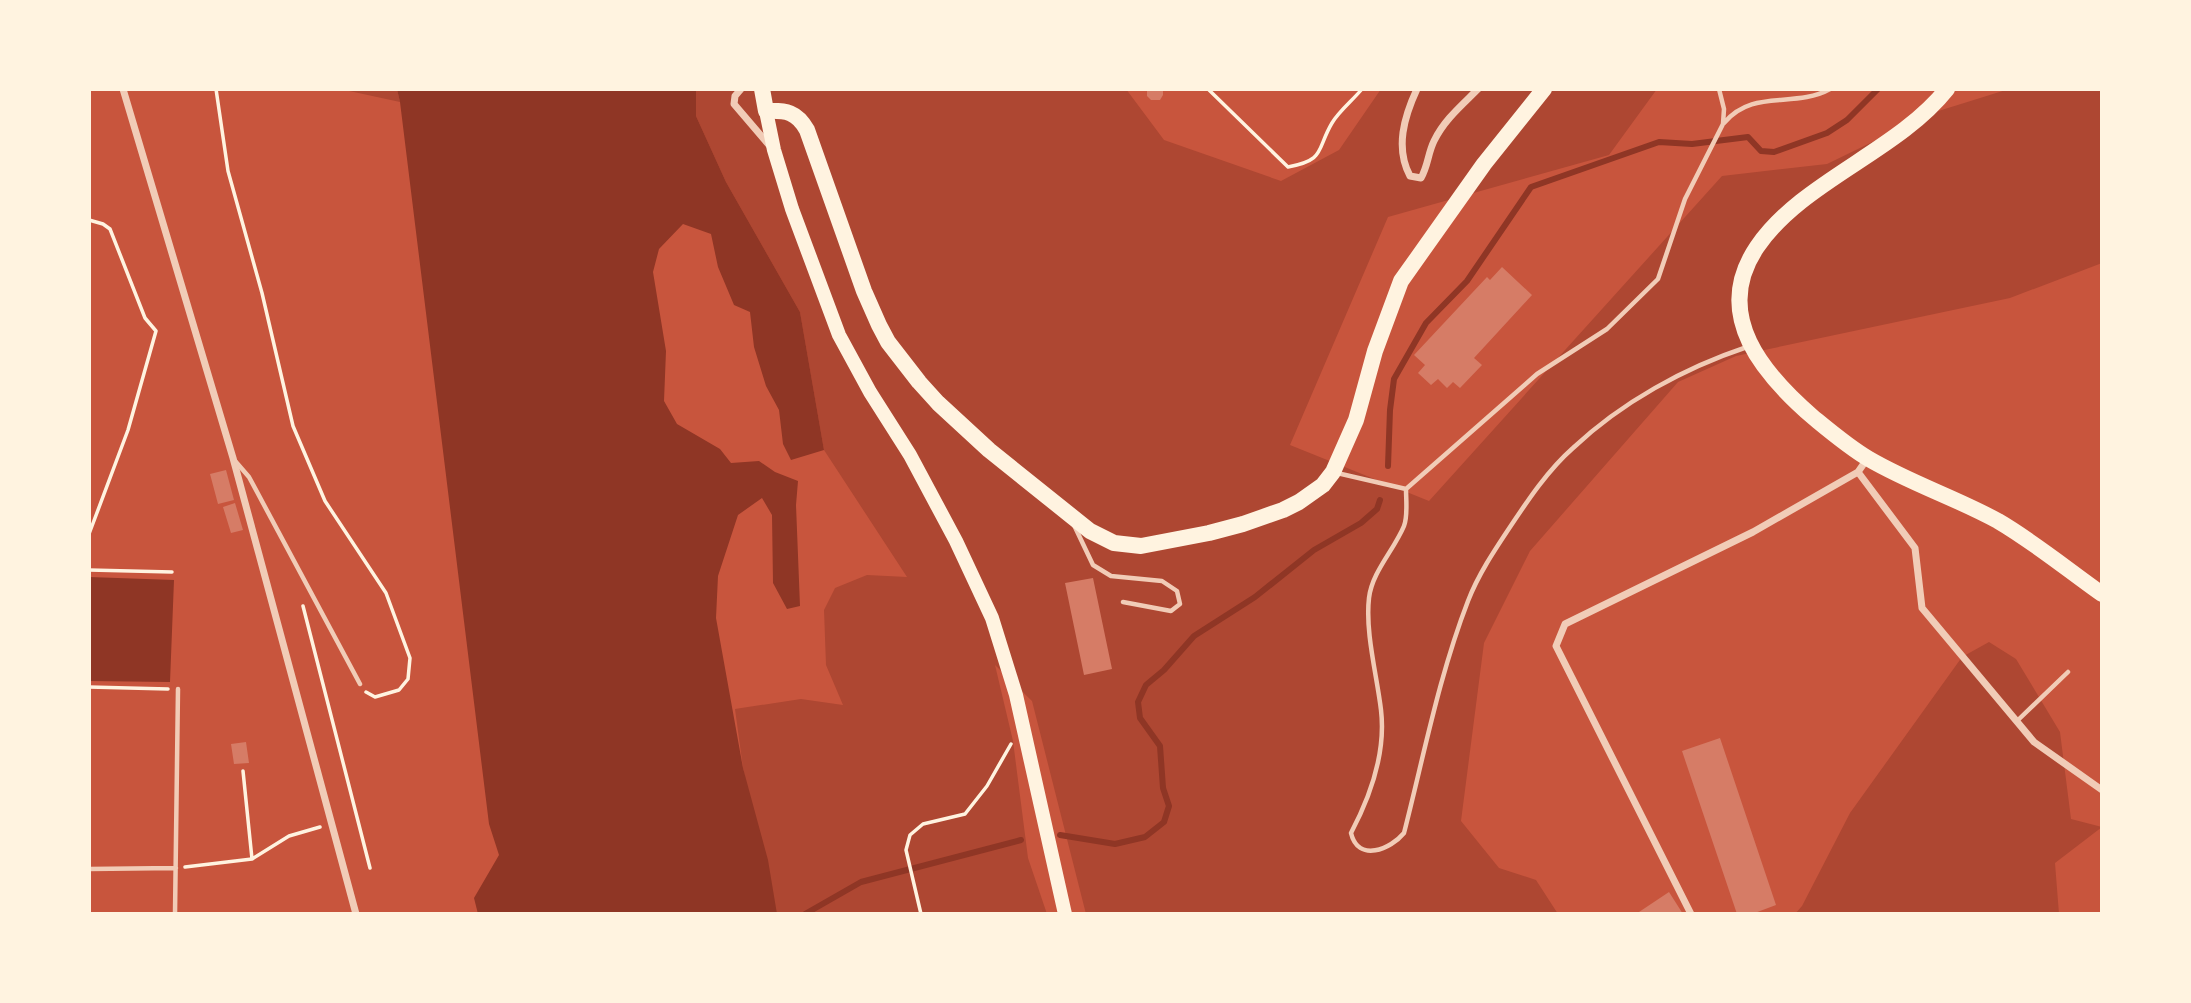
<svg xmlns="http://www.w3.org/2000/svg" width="2191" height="1003" viewBox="0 0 2191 1003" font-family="Poppins,sans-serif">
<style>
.green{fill:#ae4732}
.water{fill:#8f3625}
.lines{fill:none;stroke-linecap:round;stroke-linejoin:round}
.stream{stroke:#8f3625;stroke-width:6}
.building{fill:#d67c66}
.path{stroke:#fff3e0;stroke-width:3.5}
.service{stroke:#f1ccb7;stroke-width:4.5}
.minor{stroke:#f1ccb7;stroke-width:7}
.secondary{stroke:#fff3e0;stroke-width:14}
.primary{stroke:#fff3e0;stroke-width:16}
</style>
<rect width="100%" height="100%" fill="#c8553d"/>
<path class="green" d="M340 89H397L400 102Z
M696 89H1126L1164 140 1281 181 1339 150 1381 89H1657L1609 155 1388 217 1290 445 1429 501 1722 176 1827 164 1932 113 2009 89H2102V263L2010 298 1736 356 1678 382 1530 551 1484 643 1461 821 1499 868 1536 880 1558 914H1086L1032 701 995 665 1013 741 1028 858 1047 914H774L743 768 735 709 801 699 843 705 826 665 824 610 835 588 867 575 907 577 824 450 800 312 726 182 696 116Z
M1989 642 2016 659 2060 732 2071 819 2102 827 2055 863 2059 914H1795L1802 906 1850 813 1962 657Z"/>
<path class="water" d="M397 89H696V116L726 182 800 312 824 450 791 460 783 444 779 410 766 386 754 347 750 312 734 305 718 267 711 234 683 224 659 249 653 272 666 351 664 401 677 424 720 449 731 463 759 461 775 472 798 481 796 505 800 606 787 609 773 583 772 515 762 498 738 515 718 576 716 618 743 768 768 860 777 914H478L474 898 499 855 489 824 400 102Z
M89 577 174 580 170 682 89 681Z"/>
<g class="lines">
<path class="stream" d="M1388 466 1390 410 1394 379 1426 323 1467 281 1531 187 1659 142 1692 144 1748 137 1761 151 1774 152 1827 133 1847 120 1878 89
M1060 835 1115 844 1145 837 1164 822 1169 806 1163 788 1160 746 1140 718 1138 702 1146 685 1164 670 1194 636 1255 597 1314 550 1361 523 1377 509 1380 500
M805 914 861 882 1021 840"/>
</g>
<path class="building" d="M1147 89H1163V95L1160 100H1151L1147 96Z
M1502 267 1532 295 1474 358 1482 365 1460 388 1453 382 1447 388 1438 379 1431 385 1418 373 1425 365 1414 355 1487 277 1490 280Z
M226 470 234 500 218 504 210 474Z
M235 503 243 530 231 533 223 507Z
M1093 578 1112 669 1084 675 1065 583Z
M1720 738 1776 905 1752 914H1737L1682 751Z
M246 742 249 763 234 764 231 744Z
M1669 892 1683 914H1636Z"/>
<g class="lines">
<path class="path" d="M216 89 228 171 262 293 293 426 325 501 386 593 410 658 408 679 399 690 375 697 366 692
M1208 89 1288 167C1326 160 1316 150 1332 123 1339 111 1353 100 1362 89
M89 220 103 224 110 229 145 318 156 331 128 430 89 534
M89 570 172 572
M303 606 370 868
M89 687 168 689
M243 771 252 859
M185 867 252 859 289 836 320 827
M921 914 906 850 910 835 923 824 965 814 987 786 1011 744"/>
<path class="service" d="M1724 123C1753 88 1794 109 1830 89
M236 462 249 477 360 684
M1337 473 1406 489C1406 500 1408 516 1404 526 1394 550 1372 572 1369 598 1365 632 1377 676 1381 710 1386 752 1370 797 1351 833 1358 863 1391 849 1404 833 1424 755 1439 676 1468 601 1478 575 1494 551 1510 527 1528 500 1548 470 1573 448 1622 402 1684 368 1747 347
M1406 489 1537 374 1607 329 1658 279 1685 199 1723 124 1724 109 1719 89
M1074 525 1093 565 1111 576 1162 581 1177 591 1180 604 1171 611 1123 602
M2017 721 2068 672
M89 869 176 868
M175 914 178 689"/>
<path class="minor" d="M123 89 233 458 356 914
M741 89 735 96 734 104 769 145
M1417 89C1404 117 1395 148 1410 176L1421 178C1428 166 1428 153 1434 141 1444 120 1462 105 1478 89
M1858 472 1915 548 1922 608 2034 742 2102 790
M1691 914 1556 646 1565 624 1753 532 1858 472 1867 459"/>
<path class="secondary" d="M766 111 774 150 792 209 839 335 870 392 910 455 956 541 992 618 1016 695 1065 914"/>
<path class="primary" d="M762 89 766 111C786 110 797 112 807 130L864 291 879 325 888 342 919 382 938 403 989 450 1090 531 1114 543 1141 546 1209 533 1243 524 1283 510 1299 502 1323 485 1333 472 1356 420 1375 351 1401 281 1484 164 1544 89
M1947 89C1897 152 1802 181 1757 247 1711 315 1764 375 1814 418 1831 432 1850 448 1869 459 1910 483 1956 498 1998 521 2034 542 2068 570 2102 594"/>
</g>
<rect width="2191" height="1003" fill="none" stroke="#fff3e0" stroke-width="182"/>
</svg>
